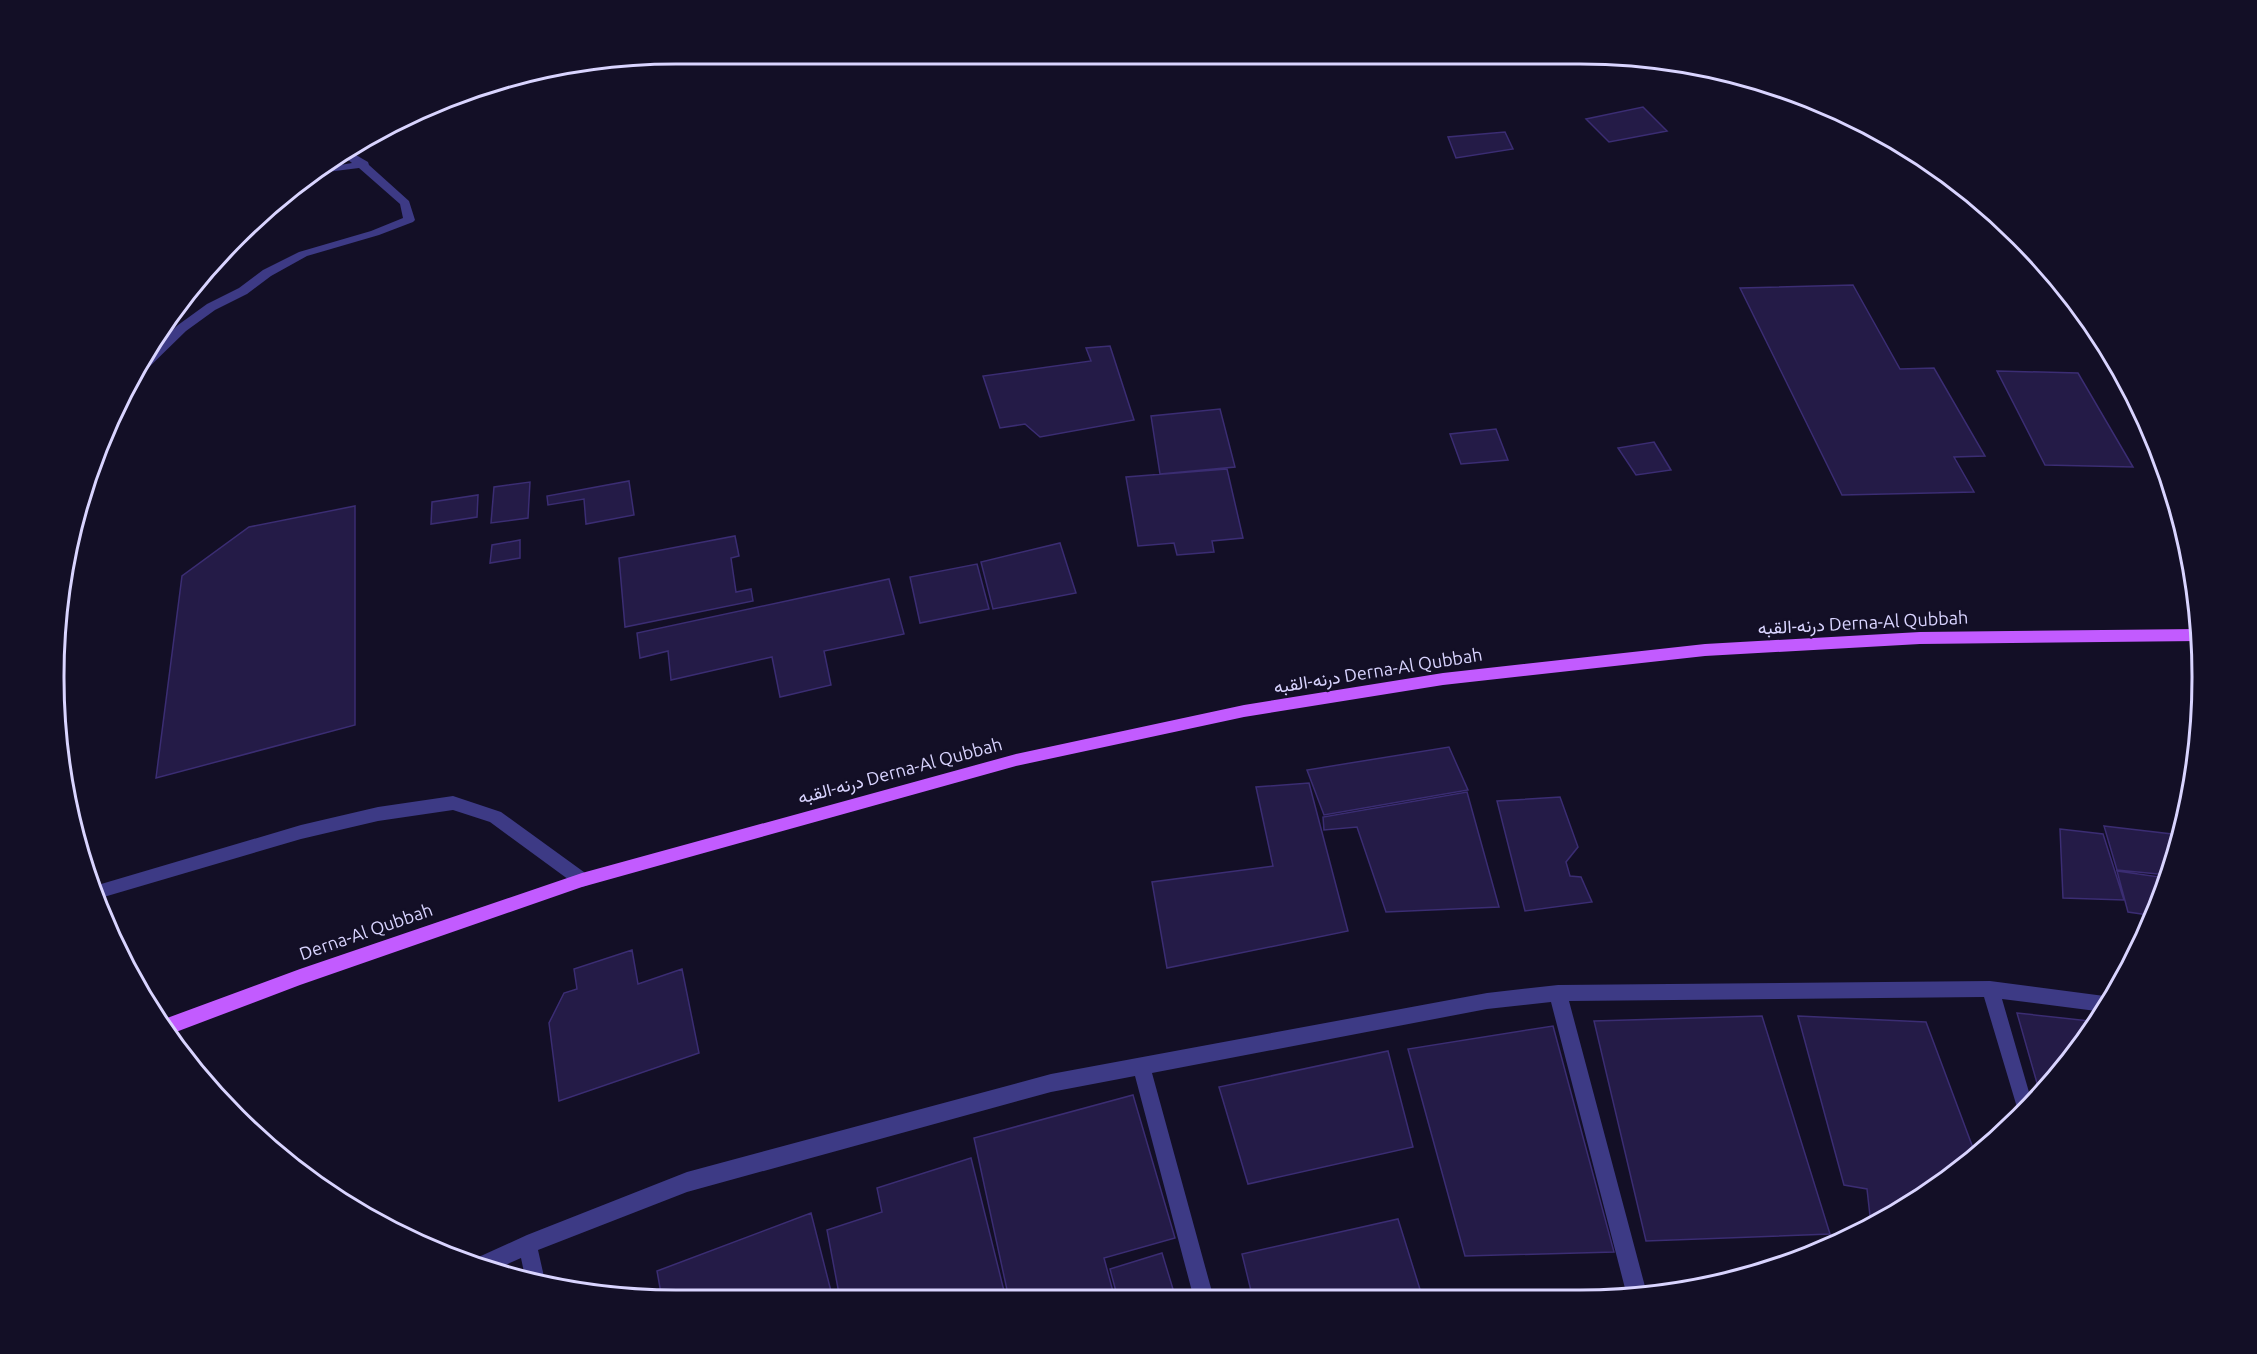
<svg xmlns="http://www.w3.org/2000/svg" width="2257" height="1354" viewBox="0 0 2257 1354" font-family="Ubuntu,Vazirmatn,sans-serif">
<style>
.building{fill:#241b47;stroke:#3b2d73;stroke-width:1.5}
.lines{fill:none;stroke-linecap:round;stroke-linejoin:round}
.minor{fill:#3d3a85;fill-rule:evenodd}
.major{fill:#c25bff;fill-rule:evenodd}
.labels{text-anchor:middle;stroke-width:4.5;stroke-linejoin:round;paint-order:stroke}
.street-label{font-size:18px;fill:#d9d4ff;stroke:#130f26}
.rim{fill:none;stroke:#d9d4ff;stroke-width:3}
</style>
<rect width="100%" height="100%" fill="#130f26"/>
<path class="building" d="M1643 107 1667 131 1609 142 1586 119Z
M1505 132 1513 149 1456 158 1448 137Z
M1853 285 1900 369 1934 368 1985 456 1954 457 1974 492 1842 495 1740 288Z
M1110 346 1134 420 1040 437 1025 424 1000 428 983 376 1091 361 1086 348Z
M1997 371 2078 373 2133 467 2045 465Z
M1220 409 1235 467 1160 474 1151 416Z
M1496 429 1508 460 1461 464 1450 434Z
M1654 442 1671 470 1636 475 1618 448Z
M1227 469 1243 538 1212 541 1214 552 1177 555 1174 543 1138 546 1126 477Z
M629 481 634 515 586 524 584 499 548 505 547 496Z
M530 482 528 518 491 523 494 487Z
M478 495 477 517 431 524 432 502Z
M355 506V725L156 778 182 576 249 527Z
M735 536 739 556 731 558 736 592 751 589 753 601 625 627 619 558Z
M520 540V558L490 563 492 545Z
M1060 543 1076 593 993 609 981 562Z
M977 564 989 609 920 623 910 577Z
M889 579 904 634 824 651 831 685 780 697 772 657 671 680 668 651 640 658 637 633Z
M1449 747 1468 790 1324 815 1307 770Z
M1309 783 1348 931 1167 968 1152 882 1273 866 1256 787Z
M1467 792 1499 907 1386 912 1357 827 1324 830 1323 817Z
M1560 797 1578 847 1566 862 1570 876 1581 877 1592 902 1525 911 1497 801Z
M2104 826 2172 834 2177 846 2168 875 2117 870Z
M2060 829 2103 834 2124 900 2063 898Z
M2117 871 2167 878 2155 916 2128 912Z
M632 950 638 984 682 969 699 1053 559 1101 549 1023 564 993 577 989 574 969Z
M2017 1013 2099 1022 2039 1090Z
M1762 1016 1830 1234 1646 1241 1594 1021Z
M1798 1016 1926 1022 1976 1156 1891 1217 1871 1225 1867 1189 1844 1185Z
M1553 1026 1614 1252 1465 1256 1408 1049Z
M1388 1051 1413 1147 1248 1184 1219 1087Z
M1133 1095 1175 1238 1104 1258 1115 1299H1009L974 1138Z
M971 1158 1006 1299H840L827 1230 882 1212 877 1188Z
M811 1213 833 1299H662L657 1271Z
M1398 1219 1423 1299H1253L1242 1254Z
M1162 1253 1176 1299H1118L1110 1269Z
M1671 1284 1701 1285 1672 1290Z"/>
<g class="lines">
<path class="minor" d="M349 151 368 162 369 165 409 201 415 220 413 222 379 235 307 256 271 276 247 294 215 310 186 331 145 371 139 372 147 355 178 325 207 304 239 288 263 270 299 252 371 231 403 218 400 204 359 168 311 174 322 168 352 163 342 155Z
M453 796 501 812 588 875 590 880 588 885 582 887 576 885 490 822 453 810 378 821 301 839 97 899 91 887 301 825 378 807Z
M1990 981 2112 997 2104 1012 2002 999 2031 1099 2019 1114 1984 997 1569 1001 1647 1294 1627 1296 1551 1002 1487 1009 1152 1073 1214 1299H1194L1135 1076 1051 1092 687 1192 538 1250 545 1281 525 1277 521 1258 494 1270 470 1264 472 1260 527 1235 687 1172 1051 1074 1487 993 1558 985Z"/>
<path class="major" d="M2198 629 2199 641 1920 644 1705 656 1443 685 1244 717 1016 766 582 887 300 985 168 1035 159 1021 300 969 582 873 1016 754 1244 705 1443 673 1705 644 1920 632Z"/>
</g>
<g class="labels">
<g class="street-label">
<text transform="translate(1863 623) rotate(-3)" y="6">درنه-القبه Derna-Al Qubbah</text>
<text transform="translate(1378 671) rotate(-9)" y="6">درنه-القبه Derna-Al Qubbah</text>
<text transform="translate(900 771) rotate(-15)" y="6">درنه-القبه Derna-Al Qubbah</text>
<text transform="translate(366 932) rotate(-19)" y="6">Derna-Al Qubbah</text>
</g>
</g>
<path d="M0 0H2257V1354H0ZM676 64H1580A612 612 0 0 1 2192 676V678A612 612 0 0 1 1580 1290H676A612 612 0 0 1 64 678V676A612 612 0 0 1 676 64Z" fill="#130f26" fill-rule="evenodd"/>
<path class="rim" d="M676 64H1580A612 612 0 0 1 2192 676V678A612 612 0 0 1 1580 1290H676A612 612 0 0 1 64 678V676A612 612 0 0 1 676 64Z"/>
</svg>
